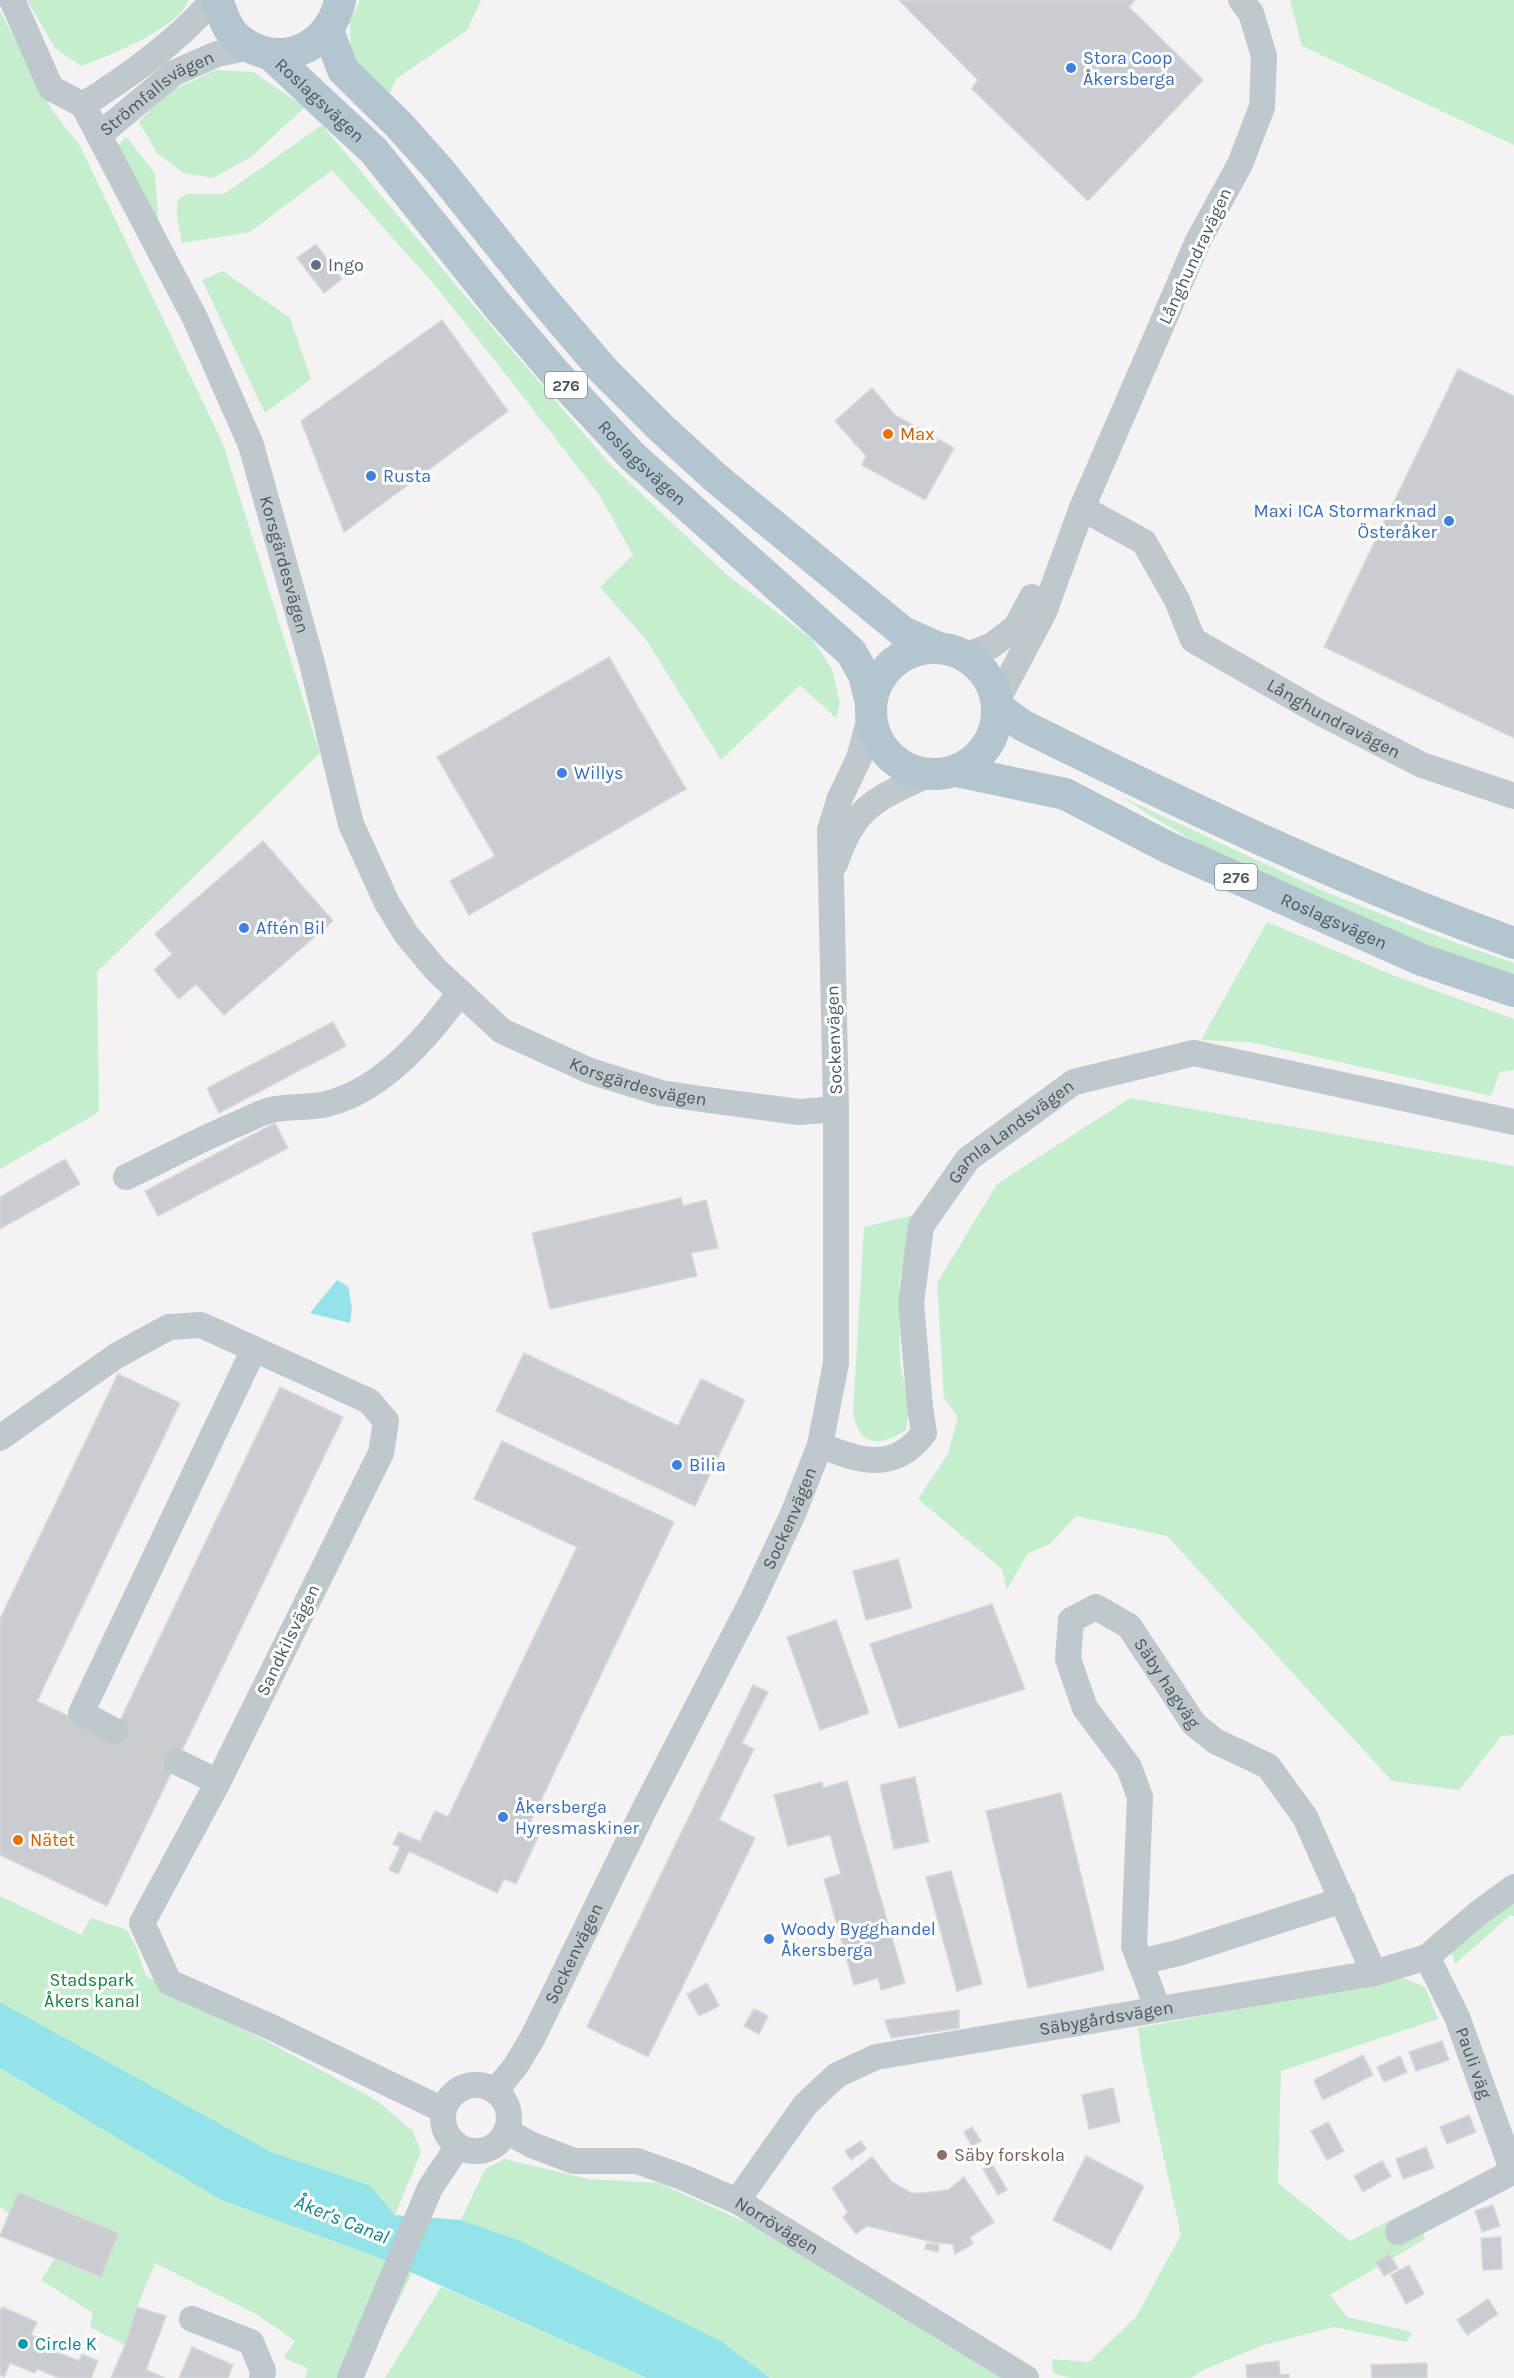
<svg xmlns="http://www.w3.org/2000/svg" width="1514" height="2378" viewBox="0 0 1514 2378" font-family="Karla,sans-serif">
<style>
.green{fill:#c4eece}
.water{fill:#93e3e8}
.building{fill:#c9cdd1;stroke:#d6d9dc;stroke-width:1.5}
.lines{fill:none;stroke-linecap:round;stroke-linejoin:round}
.minor-tunnel{stroke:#cacccd;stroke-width:26;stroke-dasharray:26 13;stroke-linecap:butt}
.minor{stroke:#bec8cd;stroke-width:26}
.major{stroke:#b3c5ce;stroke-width:32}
.shop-dot{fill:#3f7fe0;stroke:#fff;stroke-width:2}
.service-dot{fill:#5c6f8a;stroke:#fff;stroke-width:2}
.food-dot{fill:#e8710a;stroke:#fff;stroke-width:2}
.education-dot{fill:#8d6e63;stroke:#fff;stroke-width:2}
.culture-dot{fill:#0f9aa8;stroke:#fff;stroke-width:2}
.labels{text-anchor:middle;stroke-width:6;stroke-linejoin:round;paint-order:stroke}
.shield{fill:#fff;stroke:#808a8e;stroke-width:1.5}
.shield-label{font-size:16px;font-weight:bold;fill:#4a585e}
.shop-label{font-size:18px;fill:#366cbe;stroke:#fff;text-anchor:start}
.street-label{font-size:18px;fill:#4a585e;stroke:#fff}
.service-label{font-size:18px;fill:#4e5e75;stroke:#fff;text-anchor:start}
.food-label{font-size:18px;fill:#c56008;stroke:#fff;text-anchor:start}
.park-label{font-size:18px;fill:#1d7e3f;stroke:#fff}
.education-label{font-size:18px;fill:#785e54;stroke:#fff;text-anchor:start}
.culture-label{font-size:18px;fill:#0d838f;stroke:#fff;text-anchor:start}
.water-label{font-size:20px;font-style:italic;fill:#138189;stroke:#fff}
</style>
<rect width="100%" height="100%" fill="#f4f2f2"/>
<path class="green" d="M27 0H189C179 28 109 56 81 66L55 48Z
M360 0H481L467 30 396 79 390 93 351 59 350 22Z
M1290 0H1514V145L1302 46Z
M0 11 52 110 80 146 223 444 320 753 97 972 99 1112 0 1169Z
M216 70 253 72 305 107 252 156 213 178 183 173 157 153 139 122 166 93Z
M322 125 472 304 611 465 727 575 812 639 832 669 840 703 836 718 800 685 721 760 647 641 600 587 633 555 600 496 511 381 433 283 332 170 250 232 182 243 177 217V201L186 194H224Z
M126 136 155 174 159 231 116 148Z
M223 271 290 318 311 379 265 413 202 280Z
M1122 797 1323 891 1437 936 1514 963V977C1467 960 1419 945 1373 926 1285 891 1200 849 1122 797Z
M1267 922 1390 974 1514 1019V1070L1500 1072 1491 1096 1250 1042 1201 1040Z
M1130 1098 1514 1166V1735L1501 1736 1459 1790 1392 1781 1167 1536 1076 1516 1050 1544 1027 1554 1007 1590 1002 1569 918 1499 948 1454 958 1417 944 1398 937 1283 997 1184Z
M914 1215 899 1283 900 1361 909 1408 906 1430C893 1438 873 1449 861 1433 857 1428 855 1420 853 1414L864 1227Z
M0 1896 81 1935 91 1918 127 1930 135 1945 146 1976 376 2100 413 2131 421 2152 395 2215 369 2185 271 2152 0 2002Z
M1514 1898V1916H1509L1455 1964 1450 1947Z
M1403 1978 1425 1987 1438 2019 1281 2071 1278 2183 1350 2241 1414 2208 1425 2239 1330 2295 1347 2317 1412 2332 1407 2342 1334 2327 1263 2345 1203 2370 1191 2378H1070L1053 2373 1052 2359 1089 2362 1136 2317 1181 2235 1142 2060 1138 2028Z
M0 2068 221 2200 377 2257 412 2273 361 2378H305L308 2368 283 2358 295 2341 256 2314 155 2263 137 2307 125 2345 90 2327 93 2313 41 2280 55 2258 101 2277 119 2233 18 2192 9 2214 0 2206Z
M505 2159 588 2179 659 2183 765 2231 1001 2378H770L721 2341 521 2241 461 2220 485 2169Z
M441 2287 458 2294 647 2378H385Z"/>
<path class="water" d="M337 1280 348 1286 352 1309 350 1323 310 1313Z
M0 2002 271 2152 369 2185 395 2215 461 2220 521 2241 721 2341 770 2378H647L377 2257 221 2200 0 2068Z"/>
<path class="building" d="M899 0H1135L1129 7 1203 80 1088 201 972 89 978 80Z
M316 244 342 279 324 293 297 258Z
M442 320 508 411 344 532 301 421Z
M1458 369 1514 396V738L1324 647Z
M872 388 895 415 954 448 925 500 862 465 866 456 835 421Z
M609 657 686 789 469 915 450 881 495 856 437 757Z
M263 841 333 921 224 1015 196 984 179 999 154 970 172 954 155 934Z
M333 1022 346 1046 219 1113 207 1088Z
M275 1123 288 1148 158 1216 145 1191Z
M65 1159 80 1184 0 1229V1197Z
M681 1198 683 1206 706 1200 718 1248 691 1253 697 1276 550 1309 532 1233Z
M524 1353 678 1426 701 1379 745 1400 695 1506 496 1411Z
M118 1374 180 1403 37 1701 112 1737 280 1387 343 1417 107 1906 0 1855V1619Z
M502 1441 674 1522 530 1823 542 1829 516 1884 504 1879 497 1893 409 1851 398 1874 389 1870 400 1847 393 1844 399 1832 420 1842 435 1811 448 1817 577 1547 474 1499Z
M898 1559 912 1608 866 1620 853 1571Z
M992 1604 1025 1689 899 1728 870 1644Z
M836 1620 869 1713 820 1730 787 1637Z
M753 1685 768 1692 742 1743 754 1749 719 1820 755 1838 648 2057 587 2027Z
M915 1777 929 1842 894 1849 880 1785Z
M847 1781 905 1983 881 1990 878 1978 854 1985 824 1879 841 1874 830 1835 788 1846 774 1795 822 1782 823 1788Z
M1061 1793 1104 1970 1028 1988 986 1811Z
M951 1871 982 1984 957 1991 926 1877Z
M707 1983 719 2006 699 2016 687 1994Z
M754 2009 768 2016 759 2034 744 2026Z
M959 2010V2028L891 2038 885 2020Z
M1442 2041 1449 2060 1416 2071 1409 2052Z
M1363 2055 1373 2075 1323 2100 1314 2080Z
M1400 2056 1407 2072 1384 2082 1377 2067Z
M1113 2088 1120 2122 1089 2129 1082 2095Z
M1469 2115 1476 2132 1447 2144 1440 2127Z
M1328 2122 1344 2151 1327 2160 1311 2131Z
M972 2127 981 2141 972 2146 964 2132Z
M861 2141 866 2149 851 2160 845 2151Z
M1426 2147 1434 2168 1403 2179 1396 2159Z
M1086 2156 1144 2186 1111 2250 1053 2220Z
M872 2157 892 2182 911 2193H924L948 2190 964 2177 994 2222 970 2237 973 2244 955 2254 953 2244 937 2243 867 2226 856 2234 843 2217 848 2212 832 2188Z
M1382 2161 1391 2176 1363 2192 1354 2176Z
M992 2164 1007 2190 998 2195 983 2169Z
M18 2192 119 2233 101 2277 0 2236Z
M1493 2205 1500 2226 1482 2232 1475 2211Z
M1501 2237 1502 2269 1483 2270 1481 2238Z
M927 2243 939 2245 938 2252 925 2249Z
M1389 2254 1398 2268 1384 2276 1376 2262Z
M1409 2265 1424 2294 1406 2304 1391 2275Z
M1488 2299 1498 2314 1467 2335 1457 2320Z
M2 2307 37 2322 31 2335 47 2341 44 2347 79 2361 82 2354 98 2361 91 2378H59L37 2369 35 2373 10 2363 4 2377 0 2375V2312Z
M137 2307 166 2316 146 2370 165 2378H111L125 2345Z
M192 2347 233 2365 228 2378H179Z
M1279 2361 1280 2375 1289 2374V2378H1247L1246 2365Z
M1427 2363V2378H1372L1371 2365Z"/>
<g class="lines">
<path class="minor-tunnel" d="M115 1731 177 1762"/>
<g class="minor">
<path id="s1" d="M12 0 51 88 83 105 195 318 251 445 312 663 351 824 387 903 406 934 436 970 502 1031 590 1071 661 1093 708 1100 799 1112 836 1109"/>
<path id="s2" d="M1241 0 1251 13 1264 56 1262 107 1240 164 1198 241 1082 508 1144 542 1177 600 1193 640 1317 711 1422 765 1514 796"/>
<path d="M83 105C129 76 177 42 213 0"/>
<path id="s3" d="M99 135 174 73 217 54 251 47"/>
<path d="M965 656 991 646 1016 627 1032 597"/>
<path d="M997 701 1044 612 1082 508"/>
<path d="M835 864C854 806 875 800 927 775"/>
<path d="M126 1177C164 1159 202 1138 242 1122 251 1118 261 1112 271 1110 290 1105 311 1109 330 1103 383 1089 430 1035 460 992"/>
<path d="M0 1438 116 1356 169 1327 201 1325 369 1401 386 1421 381 1453 218 1782 142 1923 169 1982 271 2027 443 2110"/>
<path id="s4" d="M820 1445C859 1461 894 1473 924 1433L920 1407 911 1303 921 1226 968 1159 1074 1082 1194 1053 1514 1122"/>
<path d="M115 1731 81 1713 254 1349"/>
<path d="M177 1762 218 1782"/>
<path id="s5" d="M1427 1957 1457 2017 1513 2172"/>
<path d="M1140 1962 1178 1953 1343 1900"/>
<path id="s6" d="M1158 2009 1134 1946 1140 1797 1129 1767 1085 1708 1068 1659 1071 1620 1096 1607 1129 1626 1194 1724 1215 1741 1268 1766 1305 1817 1374 1973"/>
<circle cx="476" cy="2118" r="33"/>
<path id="s7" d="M495 2091 515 2067 532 2039 645 1808 752 1601 793 1514 820 1445 836 1363V1109L830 830 840 798 859 758 870 717"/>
<path id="s8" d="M506 2131 532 2145 574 2161H637L682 2177 737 2201 1026 2378"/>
<path id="s9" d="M737 2201 805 2105 837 2075 876 2057 1374 1973 1427 1957 1476 1915 1514 1887"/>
<path d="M1398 2232 1514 2171"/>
<path d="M192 2319 251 2342 263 2371 262 2378"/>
<path d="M350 2378 430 2188 458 2146"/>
</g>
<g class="major">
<path d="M217 0C222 13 226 28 236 37 276 72 330 50 340 0"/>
<path d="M328 31 343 70 400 126 441 172 541 297 605 372 660 427 717 479 903 632 939 648"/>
<path id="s10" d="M270 54 374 151 497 305 555 373 632 456 851 652 864 675 871 703"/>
<circle cx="934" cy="711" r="63"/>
<path d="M999 708 1022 725C1183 805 1344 882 1514 943"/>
<path id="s11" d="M957 771 1065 794 1169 848 1422 960 1514 991"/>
</g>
</g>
<g class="shop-dot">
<circle cx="1071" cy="68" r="6"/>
<circle cx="371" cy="476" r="6"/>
<circle cx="1449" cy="521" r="6"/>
<circle cx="562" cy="773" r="6"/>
<circle cx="244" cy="928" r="6"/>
<circle cx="677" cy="1465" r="6"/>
<circle cx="503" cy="1817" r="6"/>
<circle cx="769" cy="1939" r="6"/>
</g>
<circle class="service-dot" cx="316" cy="265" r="6"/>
<g class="food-dot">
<circle cx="888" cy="434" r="6"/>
<circle cx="18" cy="1840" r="6"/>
</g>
<circle class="education-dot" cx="942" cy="2155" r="6"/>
<circle class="culture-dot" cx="23" cy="2344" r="6"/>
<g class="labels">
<g class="shield">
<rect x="545" y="372" width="42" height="26" rx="4.5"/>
<rect x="1215" y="864" width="42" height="26" rx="4.5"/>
</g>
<g class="shield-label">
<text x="566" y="391">276</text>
<text x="1236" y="883">276</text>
</g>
<g class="shop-label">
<text x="1083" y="64">Stora Coop<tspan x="1083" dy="21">Åkersberga</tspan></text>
<text x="383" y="482">Rusta</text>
<text x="1437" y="517" text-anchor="end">Maxi ICA Stormarknad<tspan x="1437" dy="21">Österåker</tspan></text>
<text x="574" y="779">Willys</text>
<text x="256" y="934">Aftén Bil</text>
<text x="689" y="1471">Bilia</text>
<text x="515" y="1813">Åkersberga<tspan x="515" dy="21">Hyresmaskiner</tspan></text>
<text x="781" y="1935">Woody Bygghandel<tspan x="781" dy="21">Åkersberga</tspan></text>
</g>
<g class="street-label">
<text dy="6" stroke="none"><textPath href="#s3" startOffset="72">Strömfallsvägen</textPath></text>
<text dy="6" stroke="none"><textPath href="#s10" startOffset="68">Roslagsvägen</textPath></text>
<text transform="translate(1195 256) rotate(-65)" y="6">Långhundravägen</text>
<text dy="6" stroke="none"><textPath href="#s10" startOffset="554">Roslagsvägen</textPath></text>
<text dy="6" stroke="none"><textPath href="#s1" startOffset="636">Korsgärdesvägen</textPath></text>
<text dy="6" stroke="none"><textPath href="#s2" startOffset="894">Långhundravägen</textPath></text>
<text dy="6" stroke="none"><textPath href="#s11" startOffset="408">Roslagsvägen</textPath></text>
<text transform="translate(834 1040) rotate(-92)" y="6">Sockenvägen</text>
<text dy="6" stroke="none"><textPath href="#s1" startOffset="1310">Korsgärdesvägen</textPath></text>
<text dy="6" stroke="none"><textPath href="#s4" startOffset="456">Gamla Landsvägen</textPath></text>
<text dy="6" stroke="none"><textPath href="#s7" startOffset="645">Sockenvägen</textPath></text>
<text transform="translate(288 1640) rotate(-64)" y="6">Sandkilsvägen</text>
<text dy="6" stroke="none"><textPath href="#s6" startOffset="548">Säby hagväg</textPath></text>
<text dy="6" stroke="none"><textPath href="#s7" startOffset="159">Sockenvägen</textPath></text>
<text dy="6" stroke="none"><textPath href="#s9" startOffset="438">Säbygårdsvägen</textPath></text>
<text dy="6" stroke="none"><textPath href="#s5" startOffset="116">Pauli väg</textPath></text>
<text dy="6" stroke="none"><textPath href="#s8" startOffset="292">Norrövägen</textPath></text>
</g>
<g class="service-label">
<text x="328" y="271">Ingo</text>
</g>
<g class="food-label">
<text x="900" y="440">Max</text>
<text x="30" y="1846">Nätet</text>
</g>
<g class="park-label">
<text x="92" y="1986">Stadspark<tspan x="92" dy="21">Åkers kanal</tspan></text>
</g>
<g class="education-label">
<text x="954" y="2161">Säby forskola</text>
</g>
<g class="culture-label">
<text x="35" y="2350">Circle K</text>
</g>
<g class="water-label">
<text transform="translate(342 2219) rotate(22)" y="7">Åker's Canal</text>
</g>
</g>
</svg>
